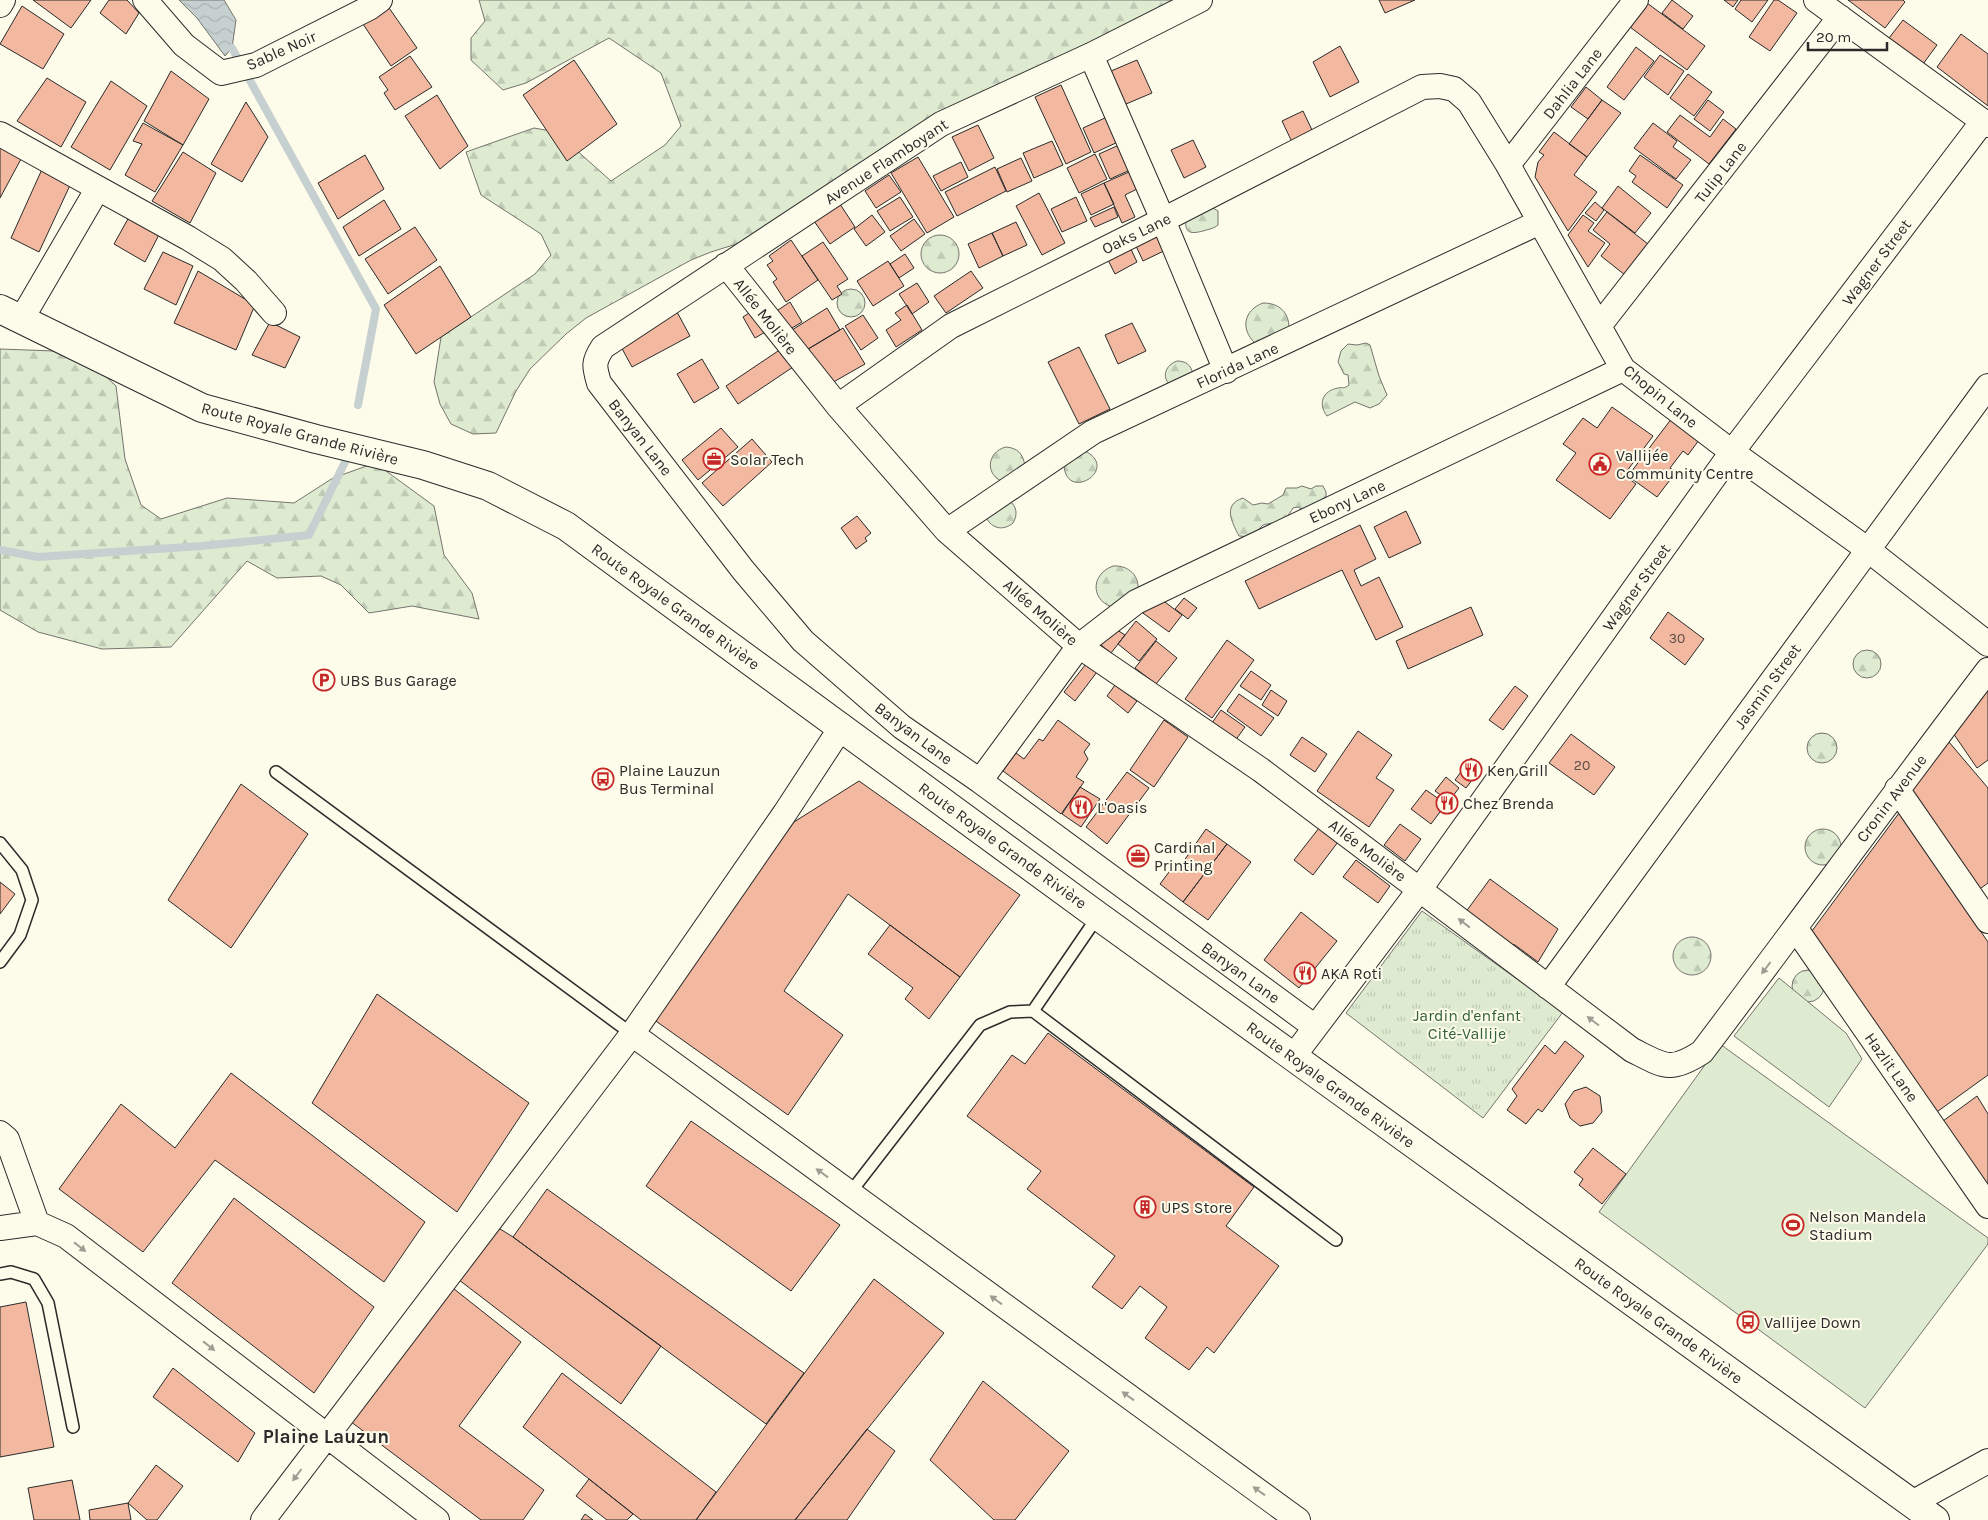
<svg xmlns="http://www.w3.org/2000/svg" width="1988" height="1520" viewBox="0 0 1988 1520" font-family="Karla,sans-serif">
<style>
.grass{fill:url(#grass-tufts);stroke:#74746e}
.forest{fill:url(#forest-firs);stroke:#74746e}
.garden{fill:#deebd1;stroke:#74746e}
.water{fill:url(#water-waves);stroke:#74746e}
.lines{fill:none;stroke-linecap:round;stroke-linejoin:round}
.stream{stroke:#c7d0d0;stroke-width:8}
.building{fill:#f2b8a0;stroke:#2b2b2b}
.lane-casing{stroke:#2b2b2b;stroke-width:14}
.street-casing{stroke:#2b2b2b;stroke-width:26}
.primary-casing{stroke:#2b2b2b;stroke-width:30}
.lane{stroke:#fdfbea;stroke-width:11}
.street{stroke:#fdfbea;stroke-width:24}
.primary{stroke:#fdfbea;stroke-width:28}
.oneway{fill:#9e9d94}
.labels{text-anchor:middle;stroke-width:4;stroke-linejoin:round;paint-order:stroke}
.number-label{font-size:14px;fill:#5d4e48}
.street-label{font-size:16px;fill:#2b2b2b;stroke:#fdfbea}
.poi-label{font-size:16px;fill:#2b2b2b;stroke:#fdfbea;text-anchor:start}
.park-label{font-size:16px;fill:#34623c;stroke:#fdfbea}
.quarter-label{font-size:19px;font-weight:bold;fill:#2b2b2b;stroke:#fdfbea}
</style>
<defs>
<pattern id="grass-tufts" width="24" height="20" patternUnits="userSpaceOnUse" patternTransform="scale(1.25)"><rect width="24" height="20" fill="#deebd1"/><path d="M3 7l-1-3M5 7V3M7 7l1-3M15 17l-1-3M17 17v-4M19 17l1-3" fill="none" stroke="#bfcab4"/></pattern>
<pattern id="forest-firs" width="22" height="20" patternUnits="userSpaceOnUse" patternTransform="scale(1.25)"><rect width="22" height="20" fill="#deebd1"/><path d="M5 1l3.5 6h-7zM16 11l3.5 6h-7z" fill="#bfcab4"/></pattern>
<pattern id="water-waves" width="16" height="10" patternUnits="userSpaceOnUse" patternTransform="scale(1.25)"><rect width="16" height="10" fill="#c7d0d0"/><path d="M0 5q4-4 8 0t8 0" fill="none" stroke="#abb3b3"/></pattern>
</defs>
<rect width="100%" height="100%" fill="#fdfbea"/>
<path class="grass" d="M1422 911 1563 1012 1483 1118 1346 1013Z"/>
<path class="forest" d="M479 0H1189L746 241 711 252 691 260 586 318 566 334 530 369 516 391 496 433 473 434 451 424 440 404 434 382 441 337 535 274 551 255 541 234 481 195 466 152 534 128 556 132 611 181 665 145 681 126 661 73 609 38 526 83 503 90 471 60V38L485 21Z
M1211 207 1218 211V225C1213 229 1209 229 1203 231 1191 234 1184 234 1186 218Z
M921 254a19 19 0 1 1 38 0a19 19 0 1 1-38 0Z
M837 303a14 14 0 1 1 28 0a14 14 0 1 1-28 0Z
M1263 303C1279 303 1289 312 1289 328L1255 343C1240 329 1244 310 1263 303Z
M1366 343 1370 345 1379 376 1387 395 1379 404 1370 408 1355 402 1327 416C1318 404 1322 391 1338 388 1343 387 1344 389 1349 385L1348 375 1344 374 1338 362 1341 351 1348 344 1357 345Z
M0 349 54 351 97 368 116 386 125 459 141 505 161 519 227 498 294 503 333 478 375 463 434 506 444 555 472 593 479 619 412 606 369 613 341 585 321 576 277 578 247 561 171 647 102 649 38 632 0 610Z
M1177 361C1186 361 1191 365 1193 374L1170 385C1161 376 1166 365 1177 361Z
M1006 447C1018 448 1023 454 1025 466L1004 482C985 476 986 452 1006 447Z
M1085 451C1121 469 1065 504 1064 464Z
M1302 486 1311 489 1316 486H1323L1326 492V496L1319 502 1303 510 1298 507 1293 508C1284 524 1278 521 1263 525L1251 537 1239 536C1232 522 1222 505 1243 498L1253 505 1262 503 1268 504 1283 495 1286 488H1297Z
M1009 500C1017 507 1018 514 1013 523 1002 532 990 528 985 515Z
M1113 566C1129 565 1140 576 1138 592L1116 608C1091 603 1089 575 1113 566Z
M1853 664a14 14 0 1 1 28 0a14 14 0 1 1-28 0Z
M1807 748a15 15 0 1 1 30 0a15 15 0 1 1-30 0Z
M1805 847a18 18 0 1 1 36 0a18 18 0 1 1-36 0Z
M1673 956a19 19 0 1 1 38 0a19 19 0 1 1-38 0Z
M1792 986a16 16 0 1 1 32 0a16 16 0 1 1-32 0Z"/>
<path class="garden" d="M1779 978 1846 1033 1862 1059 1829 1107 1734 1036Z
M1720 1044 1988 1238V1244L1865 1408 1599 1212Z"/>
<path class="water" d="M179 0H224L236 20 232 48 225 56 197 18Z"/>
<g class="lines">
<path class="stream" d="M232 48 376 309 358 405
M0 550 38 557 202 546 309 535 346 460"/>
</g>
<path class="building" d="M33 0H91L71 28Z
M109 0H127L139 13 126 34 100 13Z
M1379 0H1415L1385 13Z
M1672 0 1693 16 1683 29 1662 13Z
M1724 0H1738L1733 7Z
M1741 0H1768L1752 22 1735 9Z
M1774 0H1778L1797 13 1770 51 1749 37Z
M1848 0H1903L1905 2 1885 28Z
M1647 3 1705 46 1687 70 1630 27Z
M387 5 417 48 391 66 361 21Z
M22 6 64 34 43 69 0 44Z
M1903 20 1937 45 1923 64 1889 38Z
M1961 34 1988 54V106L1937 67Z
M1340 46 1359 82 1330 97 1313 62Z
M1636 47 1654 61 1624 100 1607 87Z
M1660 55 1684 71 1668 95 1644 77Z
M410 56 432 87 395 110 384 93 388 90 379 77Z
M574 60 617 124 567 161 523 95Z
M1137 60 1152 93 1119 107 1104 74Z
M171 71 209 99 183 145 144 121Z
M1688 74 1712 92 1694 116 1670 98Z
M47 78 86 102 61 147 17 121Z
M111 81 147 106 110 170 71 147Z
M1061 85 1091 152 1066 164 1035 97Z
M1586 87 1602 100 1588 119 1571 107Z
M437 95 468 146 440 169 405 116Z
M1602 100 1621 113 1587 157 1569 144Z
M1708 100 1724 112 1710 131 1694 119Z
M246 102 268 137 242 182 211 164Z
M1303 111 1313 132 1292 142 1282 121Z
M1680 115 1710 137 1723 119 1736 129 1709 164 1667 132Z
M1107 117 1118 142 1094 153 1083 128Z
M143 123 183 145 155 192 125 175 142 144 133 141Z
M1653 123 1677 141 1673 147 1691 160 1676 179 1634 148Z
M978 125 994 158 969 171 952 137Z
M1554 132 1587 157 1574 175 1597 192 1568 231 1535 177 1538 162 1544 155 1539 152Z
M1193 140 1206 167 1184 178 1171 150Z
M1052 141 1063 165 1034 178 1023 153Z
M1119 145 1130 170 1110 179 1099 154Z
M0 147 21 159 0 198Z
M183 152 216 173 190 223 152 201Z
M1095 154 1107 179 1079 193 1067 168Z
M365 155 384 189 338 219 318 183Z
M1640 155 1683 185 1667 208 1632 182 1636 176 1629 171Z
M918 157 954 217 927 233 891 173Z
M1021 158 1032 181 1007 192 997 169Z
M961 162 968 177 941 191 933 176Z
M43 167 72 181 39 252 11 238Z
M995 167 1006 191 957 216 945 192Z
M1129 172 1137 189 1125 195 1135 217 1122 223 1104 183Z
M889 175 901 192 876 208 865 191Z
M1104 183 1114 204 1091 215 1081 194Z
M1618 186 1651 213 1635 233 1602 208Z
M1039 193 1065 243 1042 255 1016 206Z
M900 197 913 217 890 231 877 211Z
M1076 197 1087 221 1062 232 1051 209Z
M384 200 401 229 359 256 343 227Z
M1595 202 1604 210 1596 221 1585 213Z
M840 204 855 227 830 244 814 221Z
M1114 207 1118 217 1095 227 1090 218Z
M134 208 164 225 145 262 114 244Z
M1607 212 1648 244 1625 275 1601 256 1610 244 1593 230Z
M872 215 885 232 866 246 854 229Z
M1583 215 1594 223 1588 231 1605 243 1588 267 1568 235Z
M914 219 925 234 901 251 890 236Z
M1016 222 1027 245 1003 256 992 233Z
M415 227 437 260 388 294 365 259Z
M1161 231 1170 248 1143 261 1135 244Z
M992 233 1003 256 979 268 968 244Z
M791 240 818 280 786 302 773 282 777 279 767 265 773 261 769 256Z
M823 242 848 279 837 286 842 294 832 300 802 256Z
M1129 245 1137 262 1115 274 1106 256Z
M163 252 193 266 176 305 144 289Z
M905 254 914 268 899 278 890 264Z
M888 261 904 286 873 306 857 281Z
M440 266 471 317 416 354 384 305Z
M198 271 255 305 236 350 174 323Z
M971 271 983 288 946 313 934 296Z
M917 283 929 302 912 314 899 294Z
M790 302 802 322 787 331 775 312Z
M907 305 922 330 896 347 886 330 901 320 895 313Z
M827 308 840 330 805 351 792 330Z
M755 309 767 331 755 338 743 317Z
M677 312 690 336 632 367 619 343Z
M863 315 878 338 861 350 845 326Z
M270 322 300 337 285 368 252 355Z
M1132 323 1146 351 1118 364 1105 335Z
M843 328 865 364 830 384 808 349Z
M787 345 799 363 738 404 726 386Z
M1079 347 1110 409 1079 424 1048 362Z
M702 359 719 388 694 403 677 374Z
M1612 407 1653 436 1624 475 1636 484 1610 519 1556 480 1576 453 1563 444 1583 418 1597 428Z
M1672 418 1699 440 1688 455 1683 451 1670 468 1676 472 1657 497 1628 476Z
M721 428 738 447 698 480 682 460Z
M752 439 772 462 723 506 702 483Z
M1406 511 1421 543 1389 558 1374 527Z
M857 516 871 533 865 538 867 541 856 549 841 528Z
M1360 525 1376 559 1354 570 1361 586 1379 577 1403 627 1376 640 1342 570 1259 609 1245 581Z
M1157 596 1182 615 1169 632 1136 608Z
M1184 598 1197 608 1188 619 1175 609Z
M1471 607 1483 635 1408 669 1396 641Z
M1668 612 1704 639 1685 665 1650 638Z
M1136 621 1157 639 1139 661 1118 644Z
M1114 628 1125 635 1111 653 1101 645Z
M1227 640 1254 660 1212 718 1185 699Z
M1156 641 1177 658 1156 684 1135 668Z
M1089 660 1100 668 1075 701 1064 692Z
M1251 671 1271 685 1261 700 1240 686Z
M1988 683V760L1977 768 1951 730Z
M1115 685 1137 701 1128 713 1107 696Z
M1515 686 1528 696 1503 730 1489 720Z
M1271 690 1287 701 1278 716 1262 705Z
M1239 694 1274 718 1261 736 1227 711Z
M1221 710 1245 727 1235 741 1212 723Z
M1058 720 1090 744 1084 752 1088 759 1076 777 1084 782 1061 814 1003 771 1016 753 1024 759 1039 739 1043 741Z
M1164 720 1188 737 1154 787 1130 770Z
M1358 731 1392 755 1376 778 1394 790 1369 827 1317 791Z
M1571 734 1615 767 1594 795 1549 763Z
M1943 735 1988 788V883L1977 891 1905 787Z
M1302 737 1327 754 1315 772 1290 755Z
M1471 758 1482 767 1466 788 1455 780Z
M1127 772 1149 788 1107 844 1086 827Z
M1446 777 1459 788 1449 801 1435 791Z
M859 781 1020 895 960 977 848 894 784 991 843 1035 788 1115 646 1014 767 839Z
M241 784 308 834 231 948 168 900Z
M1080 787 1100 799 1081 827 1062 814Z
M1426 790 1446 804 1431 824 1411 809Z
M1899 813 1988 942V1075L1934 1114 1809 935Z
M1400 824 1421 839 1405 861 1384 845Z
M1319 828 1338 842 1313 875 1294 860Z
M1206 829 1227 844 1183 902 1160 884 1175 864 1181 865Z
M1227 844 1251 862 1208 920 1183 902Z
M1356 860 1390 886 1378 903 1343 877Z
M1490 879 1558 929 1538 962 1515 945 1507 943 1465 913Z
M0 882 15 894 0 914Z
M1301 912 1337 941 1299 988 1264 960Z
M890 925 960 977 929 1019 905 999 913 988 868 954Z
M377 994 529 1103 457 1212 312 1103Z
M1048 1033 1254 1187 1226 1226 1279 1266 1214 1353 1207 1347 1189 1370 1145 1338 1167 1307 1140 1286 1122 1309 1092 1287 1115 1256 1027 1189 1041 1171 967 1116 1012 1055 1025 1064Z
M1565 1041 1584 1056 1542 1112 1538 1109 1526 1124 1507 1110 1517 1096 1512 1089 1545 1045 1555 1054Z
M231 1073 425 1222 384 1282 215 1160 143 1252 59 1189 121 1104 175 1148Z
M1586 1087 1600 1096 1602 1112 1593 1123 1580 1126 1570 1118 1565 1104 1574 1091Z
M1977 1096 1988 1114V1193L1939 1124Z
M691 1121 840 1225 791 1291 646 1186Z
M1593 1148 1626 1174 1602 1204 1579 1185 1583 1179 1574 1172Z
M547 1189 804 1373 766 1424 513 1237Z
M234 1198 374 1307 314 1393 172 1283Z
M489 1222 513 1237 661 1346 621 1404 450 1273Z
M874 1279 944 1333 795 1520H696Z
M444 1281 521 1342 459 1426 544 1490 523 1520H481L342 1415Z
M26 1302 54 1447 0 1457V1307Z
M173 1368 255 1433 238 1462 153 1397Z
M562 1373 716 1492 696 1520H641L523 1427Z
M983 1381 1069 1451 1015 1520H994L930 1460Z
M867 1429 895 1451 847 1520H795Z
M156 1465 183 1486 157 1520H147L128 1503Z
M589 1479 633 1514 627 1520H607L576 1496Z
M72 1480 80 1520H34L28 1488Z
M128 1503 131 1520H90L89 1510Z
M585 1514 593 1520H581Z"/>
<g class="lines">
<g class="lane-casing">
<path id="lane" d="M276 772 632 1034
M0 843 22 870 32 900 20 935 0 962
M1033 1011 1098 916
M850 1193 980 1025 1010 1012 1033 1011 1336 1240
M0 1274 11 1272 34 1279 48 1303 73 1427"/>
</g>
<g class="street-casing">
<path id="street" d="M145 0 184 45 221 73 256 65 369 8 380 0
M1200 0 1091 55 941 124 603 347C593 362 594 366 599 383L743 570 803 641 902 727 980 781 1315 1027
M1816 0 1988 125
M0 5 3 0
M1091 55 1163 220 1226 371
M0 134 188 238 222 259 246 281 274 313
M1508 165 1636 0
M726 265 838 406 947 531 1079 646 1261 770 1632 1050C1664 1066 1670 1073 1702 1052 1798 925 1892 796 1988 670
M21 320 98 188
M1599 326 1840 17
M838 406 951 326 1163 220 1422 87 1440 86 1454 89 1469 102 1508 165 1623 369 1732 452 1867 549 1988 644
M947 531 1093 432 1540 222
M980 781 1079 646 1136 602 1623 369
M1897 789 1988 921
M1796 929 1988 1206
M1548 987 1988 386
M632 1034 1298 1520
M1293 1057 1420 889 1732 452 1983 121
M0 1133 7 1139 37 1223
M0 1228 37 1223 66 1236 437 1520
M1912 1503 1988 1461
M263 1520 632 1034 785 813 842 726"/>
</g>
<g class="primary-casing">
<path id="primary" d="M0 309 202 408 316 439 423 465 488 486 566 526 1098 916 1935 1520"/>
</g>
<use href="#lane" class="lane"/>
<use href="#street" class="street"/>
<use href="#primary" class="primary"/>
</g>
<defs><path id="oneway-solid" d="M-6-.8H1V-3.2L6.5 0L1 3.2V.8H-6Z" transform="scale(1.25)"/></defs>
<g class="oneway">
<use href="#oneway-solid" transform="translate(1464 923) rotate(-142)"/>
<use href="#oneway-solid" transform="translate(1766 968) rotate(127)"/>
<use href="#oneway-solid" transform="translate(1593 1021) rotate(-143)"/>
<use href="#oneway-solid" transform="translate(822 1173) rotate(-144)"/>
<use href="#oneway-solid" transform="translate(80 1247) rotate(38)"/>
<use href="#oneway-solid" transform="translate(996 1300) rotate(-144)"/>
<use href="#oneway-solid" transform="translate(209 1346) rotate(38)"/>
<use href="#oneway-solid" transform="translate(1128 1396) rotate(-144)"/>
<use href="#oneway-solid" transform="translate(297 1475) rotate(127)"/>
<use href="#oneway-solid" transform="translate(1259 1491) rotate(-144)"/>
</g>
<defs>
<g id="office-ring" transform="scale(1.125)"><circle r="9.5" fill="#fdfbea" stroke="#c62828" stroke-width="1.5"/><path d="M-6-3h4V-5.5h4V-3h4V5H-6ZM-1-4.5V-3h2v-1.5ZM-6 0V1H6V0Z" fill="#c62828"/></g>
<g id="civic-ring" transform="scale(1.125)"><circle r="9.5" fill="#fdfbea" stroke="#c62828" stroke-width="1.5"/><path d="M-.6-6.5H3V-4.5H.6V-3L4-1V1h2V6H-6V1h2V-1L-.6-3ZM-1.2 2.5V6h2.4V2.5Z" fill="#c62828"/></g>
<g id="parking-ring" transform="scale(1.125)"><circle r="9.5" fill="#fdfbea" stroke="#c62828" stroke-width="1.5"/><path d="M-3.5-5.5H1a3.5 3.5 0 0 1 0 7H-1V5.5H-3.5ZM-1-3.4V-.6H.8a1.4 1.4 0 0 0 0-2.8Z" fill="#c62828"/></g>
<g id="restaurant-ring" transform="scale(1.125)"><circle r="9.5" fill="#fdfbea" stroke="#c62828" stroke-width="1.5"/><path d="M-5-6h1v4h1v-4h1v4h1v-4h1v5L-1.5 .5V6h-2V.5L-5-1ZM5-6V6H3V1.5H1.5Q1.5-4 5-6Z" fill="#c62828"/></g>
<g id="bus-ring" transform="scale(1.125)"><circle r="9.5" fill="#fdfbea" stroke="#c62828" stroke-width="1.5"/><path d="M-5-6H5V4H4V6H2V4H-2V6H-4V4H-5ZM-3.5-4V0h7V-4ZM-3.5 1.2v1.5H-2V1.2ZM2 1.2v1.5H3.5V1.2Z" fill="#c62828"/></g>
<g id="building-ring" transform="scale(1.125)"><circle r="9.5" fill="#fdfbea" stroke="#c62828" stroke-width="1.5"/><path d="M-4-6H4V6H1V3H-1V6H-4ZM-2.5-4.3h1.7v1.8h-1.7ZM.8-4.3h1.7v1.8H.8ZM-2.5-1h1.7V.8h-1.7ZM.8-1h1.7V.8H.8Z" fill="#c62828"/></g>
<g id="stadium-ring" transform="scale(1.125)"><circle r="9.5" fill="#fdfbea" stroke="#c62828" stroke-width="1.5"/><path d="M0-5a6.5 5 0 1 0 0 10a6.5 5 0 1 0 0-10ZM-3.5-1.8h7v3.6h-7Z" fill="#c62828"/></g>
</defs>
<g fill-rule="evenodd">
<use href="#office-ring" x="714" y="459"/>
<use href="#civic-ring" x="1600" y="464"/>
<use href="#parking-ring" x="324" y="680"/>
<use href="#restaurant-ring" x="1471" y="770"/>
<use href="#bus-ring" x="603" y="779"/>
<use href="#restaurant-ring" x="1447" y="803"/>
<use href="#restaurant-ring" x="1081" y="807"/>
<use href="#office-ring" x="1138" y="856"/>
<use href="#restaurant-ring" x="1305" y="973"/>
<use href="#building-ring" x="1145" y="1207"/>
<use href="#stadium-ring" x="1793" y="1225"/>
<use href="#bus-ring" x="1748" y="1322"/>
</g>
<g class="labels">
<g class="number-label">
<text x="1677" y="643">30</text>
<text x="1582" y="770">20</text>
</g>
<g class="street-label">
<text transform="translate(281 50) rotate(-24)" y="6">Sable Noir</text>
<text transform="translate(1572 83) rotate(-52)" y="6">Dahlia Lane</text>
<text transform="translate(886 161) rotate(-33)" y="6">Avenue Flamboyant</text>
<text transform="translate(1720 172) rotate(-52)" y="6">Tulip Lane</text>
<text transform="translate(1136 233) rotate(-26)" y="6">Oaks Lane</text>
<text transform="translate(1876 262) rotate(-53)" y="6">Wagner Street</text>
<text transform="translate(766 316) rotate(52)" y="6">Allée Molière</text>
<text transform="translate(1237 365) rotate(-25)" y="6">Florida Lane</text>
<text transform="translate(1661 396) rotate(39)" y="6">Chopin Lane</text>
<text transform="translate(300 433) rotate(15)" y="6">Route Royale Grande Rivière</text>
<text transform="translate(641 437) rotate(52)" y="6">Banyan Lane</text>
<text transform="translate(1347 501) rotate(-25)" y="6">Ebony Lane</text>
<text transform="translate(1636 587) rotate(-54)" y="6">Wagner Street</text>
<text transform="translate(676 606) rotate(36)" y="6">Route Royale Grande Rivière</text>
<text transform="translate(1041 612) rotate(41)" y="6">Allée Molière</text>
<text transform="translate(1767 686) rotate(-54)" y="6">Jasmin Street</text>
<text transform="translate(914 733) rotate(37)" y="6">Banyan Lane</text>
<text transform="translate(1891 798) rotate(-53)" y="6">Cronin Avenue</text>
<text transform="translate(1003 845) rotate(36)" y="6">Route Royale Grande Rivière</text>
<text transform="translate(1368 850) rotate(37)" y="6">Allée Molière</text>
<text transform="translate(1241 972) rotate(36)" y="6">Banyan Lane</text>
<text transform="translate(1892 1067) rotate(55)" y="6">Hazlit Lane</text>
<text transform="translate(1331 1084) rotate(36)" y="6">Route Royale Grande Rivière</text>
<text transform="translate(1659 1320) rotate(36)" y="6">Route Royale Grande Rivière</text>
</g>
<g class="poi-label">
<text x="1616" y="461">Vallijée<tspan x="1616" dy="18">Community Centre</tspan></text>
<text x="730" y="465">Solar Tech</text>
<text x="340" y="686">UBS Bus Garage</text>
<text x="619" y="776">Plaine Lauzun<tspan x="619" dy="18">Bus Terminal</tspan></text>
<text x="1487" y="776">Ken Grill</text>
<text x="1463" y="809">Chez Brenda</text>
<text x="1097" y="813">L'Oasis</text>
<text x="1154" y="853">Cardinal<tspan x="1154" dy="18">Printing</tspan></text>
<text x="1321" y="979">AKA Roti</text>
<text x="1161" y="1213">UPS Store</text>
<text x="1809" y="1222">Nelson Mandela<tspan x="1809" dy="18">Stadium</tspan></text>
<text x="1764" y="1328">Vallijee Down</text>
</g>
<g class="park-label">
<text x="1467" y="1021">Jardin d'enfant<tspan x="1467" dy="18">Cité-Vallije</tspan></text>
</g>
<g class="quarter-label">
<text x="326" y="1443">Plaine Lauzun</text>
</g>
</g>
<path d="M1808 42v8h79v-8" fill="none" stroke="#2b2b2b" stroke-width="2.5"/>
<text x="1816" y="42" font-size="15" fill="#2b2b2b" stroke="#fdfbea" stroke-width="4" paint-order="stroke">20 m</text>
</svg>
